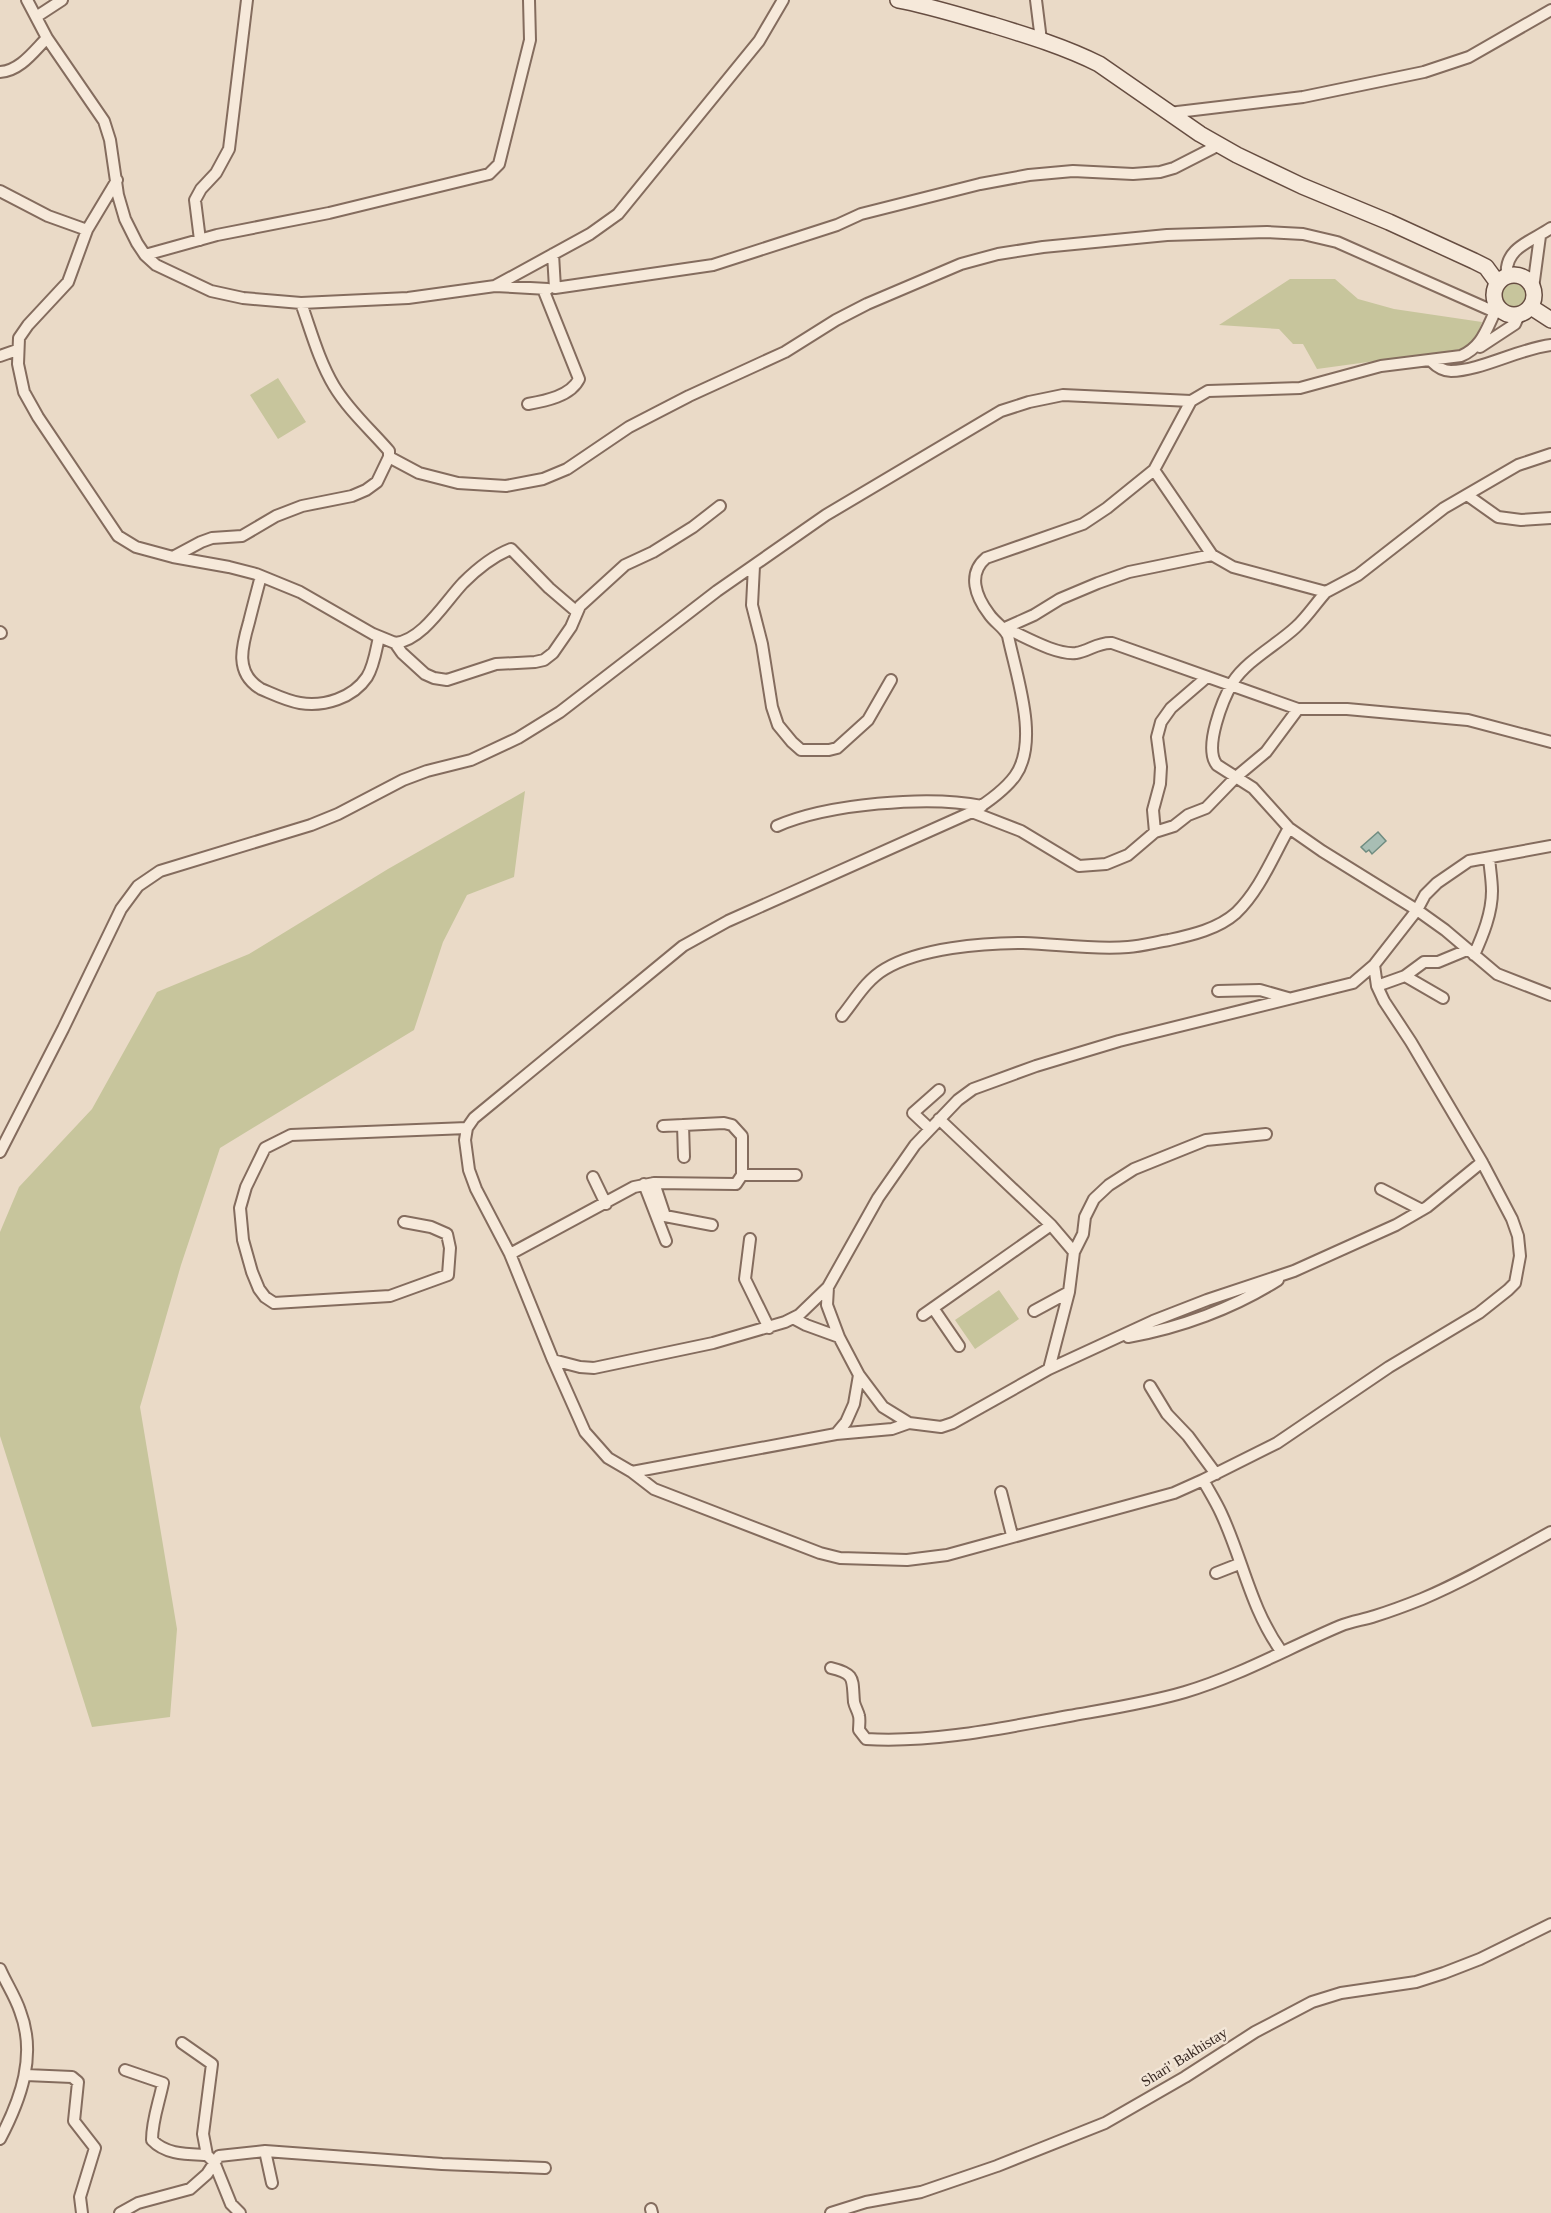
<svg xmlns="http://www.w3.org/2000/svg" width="1551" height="2213" viewBox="0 0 1551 2213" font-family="Georgia,serif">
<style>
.green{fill:#c7c59c}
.water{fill:#a8beb4;stroke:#6f8c80;stroke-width:1.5}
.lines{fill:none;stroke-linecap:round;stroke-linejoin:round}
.street-casing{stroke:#846c5e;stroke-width:14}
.secondary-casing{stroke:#664d41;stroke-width:18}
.street{stroke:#f6e9da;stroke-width:10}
.secondary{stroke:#f6e9da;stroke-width:15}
.labels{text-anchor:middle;stroke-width:5;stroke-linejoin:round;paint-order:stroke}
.street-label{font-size:15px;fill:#362720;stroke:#f2e5d6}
</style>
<rect width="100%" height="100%" fill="#eadac7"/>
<path class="green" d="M1290 279H1335L1358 299 1394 309 1482 322 1476 338 1463 349 1317 369 1303 344H1293L1279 329 1219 325Z
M1502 296a12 12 0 1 1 24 0a12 12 0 1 1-24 0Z
M278 378 306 422 278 439 250 395Z
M525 791 514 877 467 895 443 942 414 1030 220 1148 181 1265 140 1407 177 1629 170 1717 92 1727 0 1436V1232L19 1187 92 1109 157 992 249 954 388 869Z
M999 1290 1019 1319 975 1349 955 1320Z"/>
<path class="water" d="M1378 832 1386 841 1372 854 1369 850 1366 852 1361 847Z"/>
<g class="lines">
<g class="street-casing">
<path id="street" d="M27 0 47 38 104 121 110 140 118 195 125 219 137 243 145 255 156 265 211 291 243 298 301 303 408 298 495 286 590 234 618 214 759 41 783 0
M1036 0 1041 40
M36 17 62 0
M0 72C20 71 34 51 47 38
M1169 113 1303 97 1424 72 1469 57 1551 10
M117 180 87 230 68 282 28 325 19 338 18 364 24 392 38 417 118 536 136 547 173 557 201 542 212 538 242 536 276 516 302 506 352 496 366 490 377 482 389 457V451C371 430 349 411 334 386 319 361 311 331 301 303
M0 191 48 216 87 230
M200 240 195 200 201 189 216 173 229 149 247 0
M553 254 555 288 713 265 837 225 861 214 980 184 1029 175 1073 171 1133 174 1160 172 1174 168 1219 145
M145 255 217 235 329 213 489 174 499 164 530 40 529 0
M1507 275C1504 248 1532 241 1551 228
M495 286 548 289
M1533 288 1540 236
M1498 306C1487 326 1484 346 1461 356L1381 366 1300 388 1208 391 1191 401 1154 470 1212 555 1233 567 1326 592 1358 575 1444 508 1518 465 1551 454
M1480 347 1515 324 1519 315
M0 356 17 350
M1431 361C1436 366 1443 371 1451 371 1480 371 1518 349 1551 345
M528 404C545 401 571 396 579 379L543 289
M389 457 419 473 458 483 506 486 543 479 567 469 629 427 689 396 785 352 836 320 867 304 961 264 998 254 1043 247 1167 235 1267 232 1303 234 1337 242 1495 312
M1154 470 1107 508 1083 524 986 558C967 574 976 597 989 614 995 623 1004 627 1008 636 1016 675 1040 741 1015 776 1004 791 988 802 972 812L728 921 683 946 474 1118 467 1128 465 1140 469 1170 476 1189 510 1254 553 1360 585 1432 608 1458 632 1472 654 1489 820 1553 840 1558 907 1560 947 1555 1174 1493 1203 1480 1277 1443 1389 1367 1479 1313 1508 1290 1515 1283 1520 1256 1518 1236 1512 1219 1482 1162 1411 1042 1384 1001 1377 986 1374 965
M1467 495 1498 517 1521 520 1551 518
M173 557 229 567 256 574 300 592 373 634 395 643 402 653 425 674 434 678 447 680 496 664 535 662 544 660 553 653 571 627 580 606 625 565 653 552 693 527 720 506
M754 566 752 605 762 644 772 707 778 725 792 742 801 750H829L837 748 868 720 891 680
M261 576C257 591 253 606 249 622 242 646 234 673 261 689 273 694 287 701 300 703 324 707 353 698 367 677 374 666 376 650 379 637
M1005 628C1024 636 1055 655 1076 653 1089 651 1098 642 1112 643L1298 709H1347L1468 720 1551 742
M1005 628 1034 615 1060 599 1098 583 1129 572 1212 555
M0 632 1 633
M395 643C422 641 445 602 463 583 477 569 493 556 511 549L549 588 577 612
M972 812 1021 831 1079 866 1106 864 1128 855 1155 832 1174 826 1188 815 1206 808 1236 777 1266 752 1298 709
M777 826C827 804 928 795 982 806
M1155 832 1153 810 1160 784 1161 767 1157 737 1161 722 1171 708 1207 677
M1551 846 1469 861 1437 883 1425 895 1417 910 1445 930 1497 974 1551 995
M1474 955C1483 935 1492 913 1492 891 1492 881 1490 869 1489 858
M1405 976 1424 962H1438L1467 950
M1377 986 1405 976 1443 998
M1218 991 1260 990 1288 998
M842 1016C855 1000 866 980 885 969 920 948 982 943 1023 943 1058 944 1093 950 1128 947 1142 946 1156 942 1169 940 1192 935 1218 929 1236 913 1260 890 1273 856 1289 828
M939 1119 1051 1225 1074 1252 1069 1292 1049 1369
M683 1125 684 1157
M930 1129 913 1113 939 1090
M0 1152 63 1029 121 909 138 886 160 871 311 825 338 814 403 780 427 771 471 760 518 738 560 712 717 591 826 515 1001 411 1029 402 1063 395 1191 401
M742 1175H796
M593 1177 606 1204
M654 1183 665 1216 712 1225
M644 1184 666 1241
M1381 1189 1422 1210
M404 1222 431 1227 447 1234 450 1248 448 1275 390 1296 274 1303 265 1297 259 1289 252 1272 243 1240 240 1208 246 1187 265 1148 291 1135 467 1128
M750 1239 745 1279 769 1328
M1074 1252 1083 1234 1085 1217 1094 1199 1109 1185 1134 1169 1206 1140 1266 1134
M510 1254 634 1187 654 1183 736 1184 742 1175V1136L732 1125 724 1123 663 1126
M828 1287 827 1305 839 1337 859 1375 854 1404 846 1422 836 1434
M933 1308 959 1346
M1034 1311 1069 1292
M923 1315 1051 1225
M793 1318 806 1325 839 1337
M1128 1337C1180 1328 1234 1308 1278 1280
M553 1360 580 1367 594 1368 713 1343 785 1322 799 1315 828 1287 878 1198 915 1145 958 1100 973 1089 1036 1066 1119 1041 1353 983 1374 965 1417 910 1322 851 1289 828 1253 788 1217 765C1203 748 1223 699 1233 682 1246 661 1278 644 1296 627 1307 617 1316 603 1326 592
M859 1375 883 1407 909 1423
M1150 1386 1167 1414 1188 1436 1216 1474
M632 1472 836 1434 892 1429 909 1423 941 1427 953 1423 1049 1369 1153 1321 1207 1300 1294 1271 1396 1225 1427 1207 1482 1162
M1203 1480C1209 1491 1216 1502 1221 1513 1243 1560 1250 1607 1281 1651
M1001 1492 1012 1535
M1216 1573 1239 1564
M831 1668C856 1674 852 1679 854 1702 855 1707 858 1711 859 1716 860 1720 859 1726 859 1730L866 1739C934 1743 1003 1728 1069 1716 1108 1709 1148 1703 1185 1692 1239 1676 1288 1648 1340 1626 1352 1621 1363 1620 1375 1616 1391 1611 1407 1605 1422 1599 1467 1580 1509 1555 1551 1532
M0 1969C6 1983 15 1996 20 2011 37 2055 21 2099 0 2139
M182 2043 212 2064 203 2134 207 2155 214 2162 231 2204 240 2213
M125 2070 163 2083C159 2103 152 2120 152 2140 166 2155 188 2154 207 2155
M26 2075 72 2077 78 2082 74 2121 95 2148 80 2197 82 2213
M265 2151 272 2183
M651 2209 652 2213
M120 2213 138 2203 190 2189 207 2174 219 2156 265 2151 442 2164 545 2168
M831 2213 866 2202 921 2192 997 2166 1105 2123 1185 2077 1255 2032 1312 2002 1341 1993 1416 1982 1444 1973 1480 1959 1551 1924"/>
</g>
<g class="secondary-casing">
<path id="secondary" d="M898 0C930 6 961 16 993 25 1029 36 1065 47 1099 64L1200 134 1237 155 1302 186 1389 222 1474 261 1486 267 1497 282
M1494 295a20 20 0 1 1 40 0a20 20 0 1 1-40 0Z
M1531 307 1551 320"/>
</g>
<use href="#street" class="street"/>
<use href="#secondary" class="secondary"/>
</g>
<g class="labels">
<g class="street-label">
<text transform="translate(1184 2057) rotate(-32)" y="5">Shari' Bakhistay</text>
</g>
</g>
</svg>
